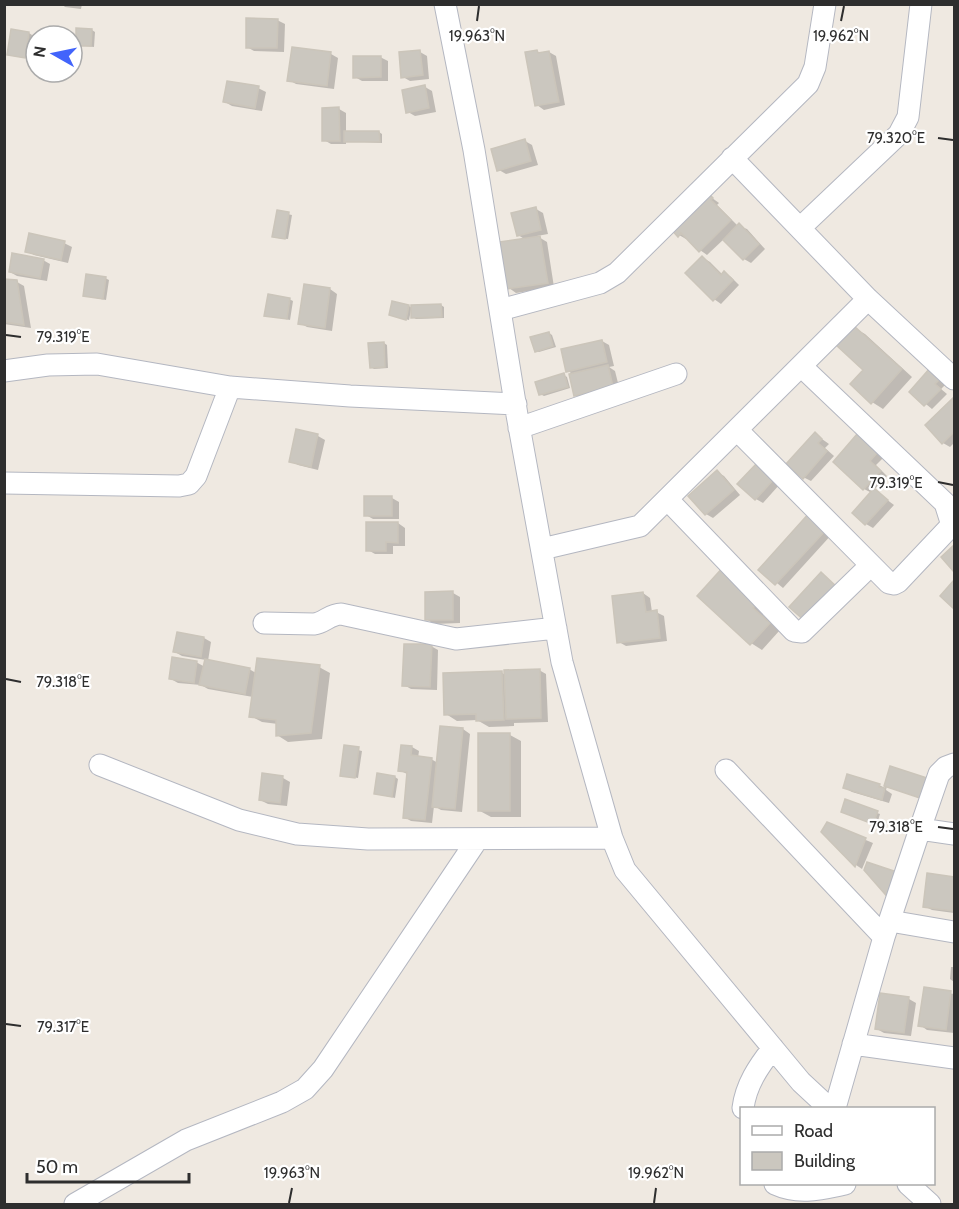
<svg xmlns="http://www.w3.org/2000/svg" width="959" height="1209" viewBox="0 0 959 1209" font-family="Cabin,sans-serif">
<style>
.shadow{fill:#0003}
.building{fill:#cbc7bf;stroke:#cbc5ba;stroke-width:1.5}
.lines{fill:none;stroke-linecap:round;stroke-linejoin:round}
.minor-casing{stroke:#b4b7c1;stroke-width:23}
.minor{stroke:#fff;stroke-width:21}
.ticks{fill:none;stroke:#2e2e2e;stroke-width:2}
.ticks-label{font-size:15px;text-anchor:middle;fill:#2e2e2e;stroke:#fff;stroke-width:4.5;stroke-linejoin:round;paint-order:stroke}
</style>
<rect width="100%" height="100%" fill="#efe9e1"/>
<path class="shadow" d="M62 4H82L81 9 65 7Z
M277 20 285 24 284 52 254 51 247 47Z
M92 30 95 32 94 47 77 45Z
M29 33 32 35 28 58 9 54Z
M293 48 331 54 338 58 334 89 296 84 289 80Z
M537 51 541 54 549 52 556 56 565 105 544 110 537 105Z
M420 52 427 56 429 79 410 81 403 77Z
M380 57 388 61V81H362L355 77Z
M425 87 432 91 436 112 415 116 408 112Z
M258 88 266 92 262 111 232 106 225 102Z
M339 109 346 113V132H379L382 134V143L346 141V144H331L324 140Z
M525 141 532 145 538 165 506 174 499 170Z
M708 195 719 203 717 205 738 226 747 229 765 249 751 263 744 259 724 239 707 255 700 250 688 238 686 239 679 235Z
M536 209 543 213 548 234 537 236 547 242 554 287 516 293 509 288 526 240 518 235Z
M278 212 292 215 288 239 277 238Z
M64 243 72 247 68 263 34 255 27 251Z
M703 258 710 262 723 275 724 273 731 277 739 285 721 304 714 299Z
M43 260 50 264 47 281 17 276 10 272Z
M105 278 109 280 106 300 85 296Z
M4 281 17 282 24 286 31 328 4 324Z
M330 289 337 294 332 331 307 327 300 323Z
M289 299 293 301 290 320 266 315Z
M441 305 444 307V318L416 319 413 317 411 310 409 320 390 315 409 306 412 308Z
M854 328 865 334 912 377 883 409 872 402Z
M549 333 552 335 556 347 539 352 536 351Z
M602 341 609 345 614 366 609 367 615 371 620 391 583 400 575 395 574 375 568 371Z
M384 343 387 345 388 368 374 369 371 367Z
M931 370 947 383 941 389 947 394 932 409 911 392Z
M564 375 567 377 570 388 544 396 540 394Z
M954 400V443L950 447 943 443 927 425Z
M297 431 318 436 325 440 318 470 298 465 291 461Z
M815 434 829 444 825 448 834 456 811 481 803 477Z
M858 436 883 458 876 465 887 476 874 490 894 505 873 528 866 524 872 493 864 489 835 461Z
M764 469 780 484 763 503 756 499Z
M717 472 724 476 740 495 713 518 706 514 690 496Z
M392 498 399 502V519H373L366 515Z
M817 518 833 533 783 588 760 569Z
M398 523 405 528V546H393V554H375L368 550Z
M725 567 772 606 763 615 780 630 762 650 751 643Z
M453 593 460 597V623L434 624 426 619Z
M643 593 650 598 652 612H656L664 616 667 641 626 646 619 642Z
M204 638 211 642 208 661 249 669 256 673 319 667 330 673 322 739 288 742 277 735 278 724 262 722 251 716 253 697 208 689 201 685 178 683 171 679 196 662 205 667 206 660 182 656 175 652Z
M431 646 438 650 437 690 411 689 404 685Z
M539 670 546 674 548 722 514 723V726L489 727 477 720 457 721 446 714 502 673 506 675Z
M463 729 470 734 462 812 441 810 434 806 432 823 411 821 404 817 409 775 399 770 412 747 419 751 418 758 431 759 438 763Z
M480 735H510L521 741V817H491L480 811Z
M345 747 362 751 358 778 341 775Z
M891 768 928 801 887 786 886 790 892 794 889 803 852 792 845 788 879 785 885 788Z
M264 775 283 778 290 782 287 806 268 804 260 800Z
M395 777 398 779 395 798 375 793Z
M845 813H877L880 814 877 824Z
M827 824 873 843 862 869 856 865 822 832Z
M929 875 954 878V913L932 910 924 906Z
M951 967H954V982L950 979Z
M925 989 954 994V1033L927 1030 920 1025Z
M909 999 916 1003 911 1036 884 1033 877 1029Z"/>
<path class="building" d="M246 18 278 19 277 48H246Z
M76 28 92 29 91 46H76Z
M11 29 29 32 25 58 7 55Z
M292 47 331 52 327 86 287 81Z
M420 50 423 75 401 78 399 52Z
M537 50 538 53 549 51 559 102 535 106 525 52Z
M353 56H381V77L353 78Z
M227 81 259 86 255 108 223 102Z
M425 85 429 108 406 113 402 90Z
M339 107 340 141H322V108Z
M344 131H379L380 142H344Z
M525 139 531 161 497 171 491 149Z
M708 193 713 198 711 200 731 220 699 252 681 233 678 237 671 229Z
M536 207 541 230 517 236 511 213Z
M277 210 289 212 285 239 272 237Z
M739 223 759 244 743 260 723 240Z
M29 233 65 241 61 260 25 252Z
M540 236 548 283 507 289 500 242Z
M12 253 44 259 40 278 9 272Z
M702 256 721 275 724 271 733 280 713 301 685 273Z
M86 274 106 277 103 299 83 296Z
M4 279 17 280 24 325 4 322Z
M304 284 330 288 325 328 298 324Z
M268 294 290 298 287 319 264 316Z
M392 301 409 305 406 320 389 315Z
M441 304 442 317 411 318V305Z
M854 326 902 369 871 404 850 384 863 370 836 345Z
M549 332 553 346 535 352 530 337Z
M602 340 607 362 566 372 561 349Z
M384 342 385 367 370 368 368 343Z
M608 365 613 387 574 396 569 374Z
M930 368 941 378 935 384 941 389 924 406 909 392Z
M564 373 568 387 539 395 535 382Z
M954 397V432L942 444 925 425Z
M296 429 318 434 311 467 289 462Z
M815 432 822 439 818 443 827 451 803 479 786 464Z
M857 434 877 453 870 461 881 471 863 490 833 462Z
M757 463 774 479 755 500 737 484Z
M717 470 734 490 705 515 688 496Z
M874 488 888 500 865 525 852 513Z
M364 496H392V516H364Z
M810 512 827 529 775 585 758 570Z
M366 522H398V543L386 542V551H366Z
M954 545V572L941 557Z
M725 565 762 599 753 608 770 623 750 645 697 596Z
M821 572 838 588 806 622 789 607Z
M954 580V609L940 596Z
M453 591V620H425V592Z
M643 592 646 612 657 610 660 638 617 643 612 596Z
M177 632 204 637 201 657 173 652Z
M404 644H432L430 687 402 686Z
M172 657 197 661 194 683 169 679Z
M257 658 320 665 311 733 276 736V720L249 717Z
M205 659 250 668 245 694 199 685Z
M540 669 541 718 506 719 504 670Z
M502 671 504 720 476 721V714L444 715 443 673Z
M440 726 463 728 455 809 432 807Z
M478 733H510V811H478Z
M344 745 359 747 355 778 340 776Z
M401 745 412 746 411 755 432 758 425 820 403 818 407 772 398 771Z
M890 766 927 778 920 798 884 786Z
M262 773 283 776 280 803 259 800Z
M377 773 395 776 392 797 374 794Z
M847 774 880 784 879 787 885 788 882 800 843 788Z
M845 799 878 811 873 824 841 812Z
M827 822 866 838 855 867 821 832Z
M867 862 900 873 891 901 864 870Z
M927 873 954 877 953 911 923 907Z
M924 987 951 991 946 1030 918 1026Z
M880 993 909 997 904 1033 875 1029Z"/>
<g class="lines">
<g class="minor-casing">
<path id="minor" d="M445 4 474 150 517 415 562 662 612 838 625 870 801 1082 829 1108
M732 158 868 299 954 379
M800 228 899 134 908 117 921 4
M500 310 600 283 617 273 808 84 815 67 825 4
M4 371 48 365 97 364 230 387 350 396 516 404
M519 428 676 374
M737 430 889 583 894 584 898 582 949 528 951 522 945 503 801 366
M4 483 179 486 189 484 196 476 230 387
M667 499 794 631 802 632 871 565
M542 549 640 526 868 299
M264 623 314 624C324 623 330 614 341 614L456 639 556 628
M100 765 239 820 297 834 368 839 612 838
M726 770 884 937
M920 829 954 834
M890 921 954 932
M853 1044 954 1058
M743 1108C746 1085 758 1067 773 1048
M835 1108 884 937 920 829 939 774 946 767 954 764
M775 1184C799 1195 821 1189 845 1184
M908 1184 930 1204
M75 1204 186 1140 282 1102 305 1089 323 1069 477 840"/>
</g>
<use href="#minor" class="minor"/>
</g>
<path class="ticks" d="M477 21 479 6M841 21 844 6M938 138 953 140M6 335 21 337M938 482 953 485M6 679 21 682M938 827 953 829M6 1024 21 1026M289 1203 292 1188M654 1203 656 1188"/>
<g class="ticks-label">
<text x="477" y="41">19.963°N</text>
<text x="841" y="41">19.962°N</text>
<text x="896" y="143">79.320°E</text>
<text x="63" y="342">79.319°E</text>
<text x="896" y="488">79.319°E</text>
<text x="63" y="687">79.318°E</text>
<text x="896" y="832">79.318°E</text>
<text x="63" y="1032">79.317°E</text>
<text x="292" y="1178">19.963°N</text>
<text x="656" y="1178">19.962°N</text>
</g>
<rect width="959" height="1209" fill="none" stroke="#2e2e2e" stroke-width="12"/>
<rect x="740" y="1107" width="195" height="78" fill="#ffffff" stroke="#ababab" stroke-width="1.5"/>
<rect x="752" y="1126" width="30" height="9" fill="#ffffff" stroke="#ababab" stroke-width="1.5"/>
<text x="794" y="1137" font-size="18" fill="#2e2e2e">Road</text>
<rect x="752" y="1152" width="30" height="18" fill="#cbc7bf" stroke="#ababab" stroke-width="1.5"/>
<text x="794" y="1167" font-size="18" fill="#2e2e2e">Building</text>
<g transform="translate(54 54) rotate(279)"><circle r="28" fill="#ffffff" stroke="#ababab" stroke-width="1.5"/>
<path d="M0-4.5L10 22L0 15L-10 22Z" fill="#4264fb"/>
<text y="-9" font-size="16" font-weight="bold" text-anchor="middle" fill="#2e2e2e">N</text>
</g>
<path d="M27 1173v9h162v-9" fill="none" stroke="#2e2e2e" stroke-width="3"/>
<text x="36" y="1173" font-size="18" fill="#2e2e2e" stroke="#ffffff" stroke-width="4.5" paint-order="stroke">50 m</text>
</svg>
